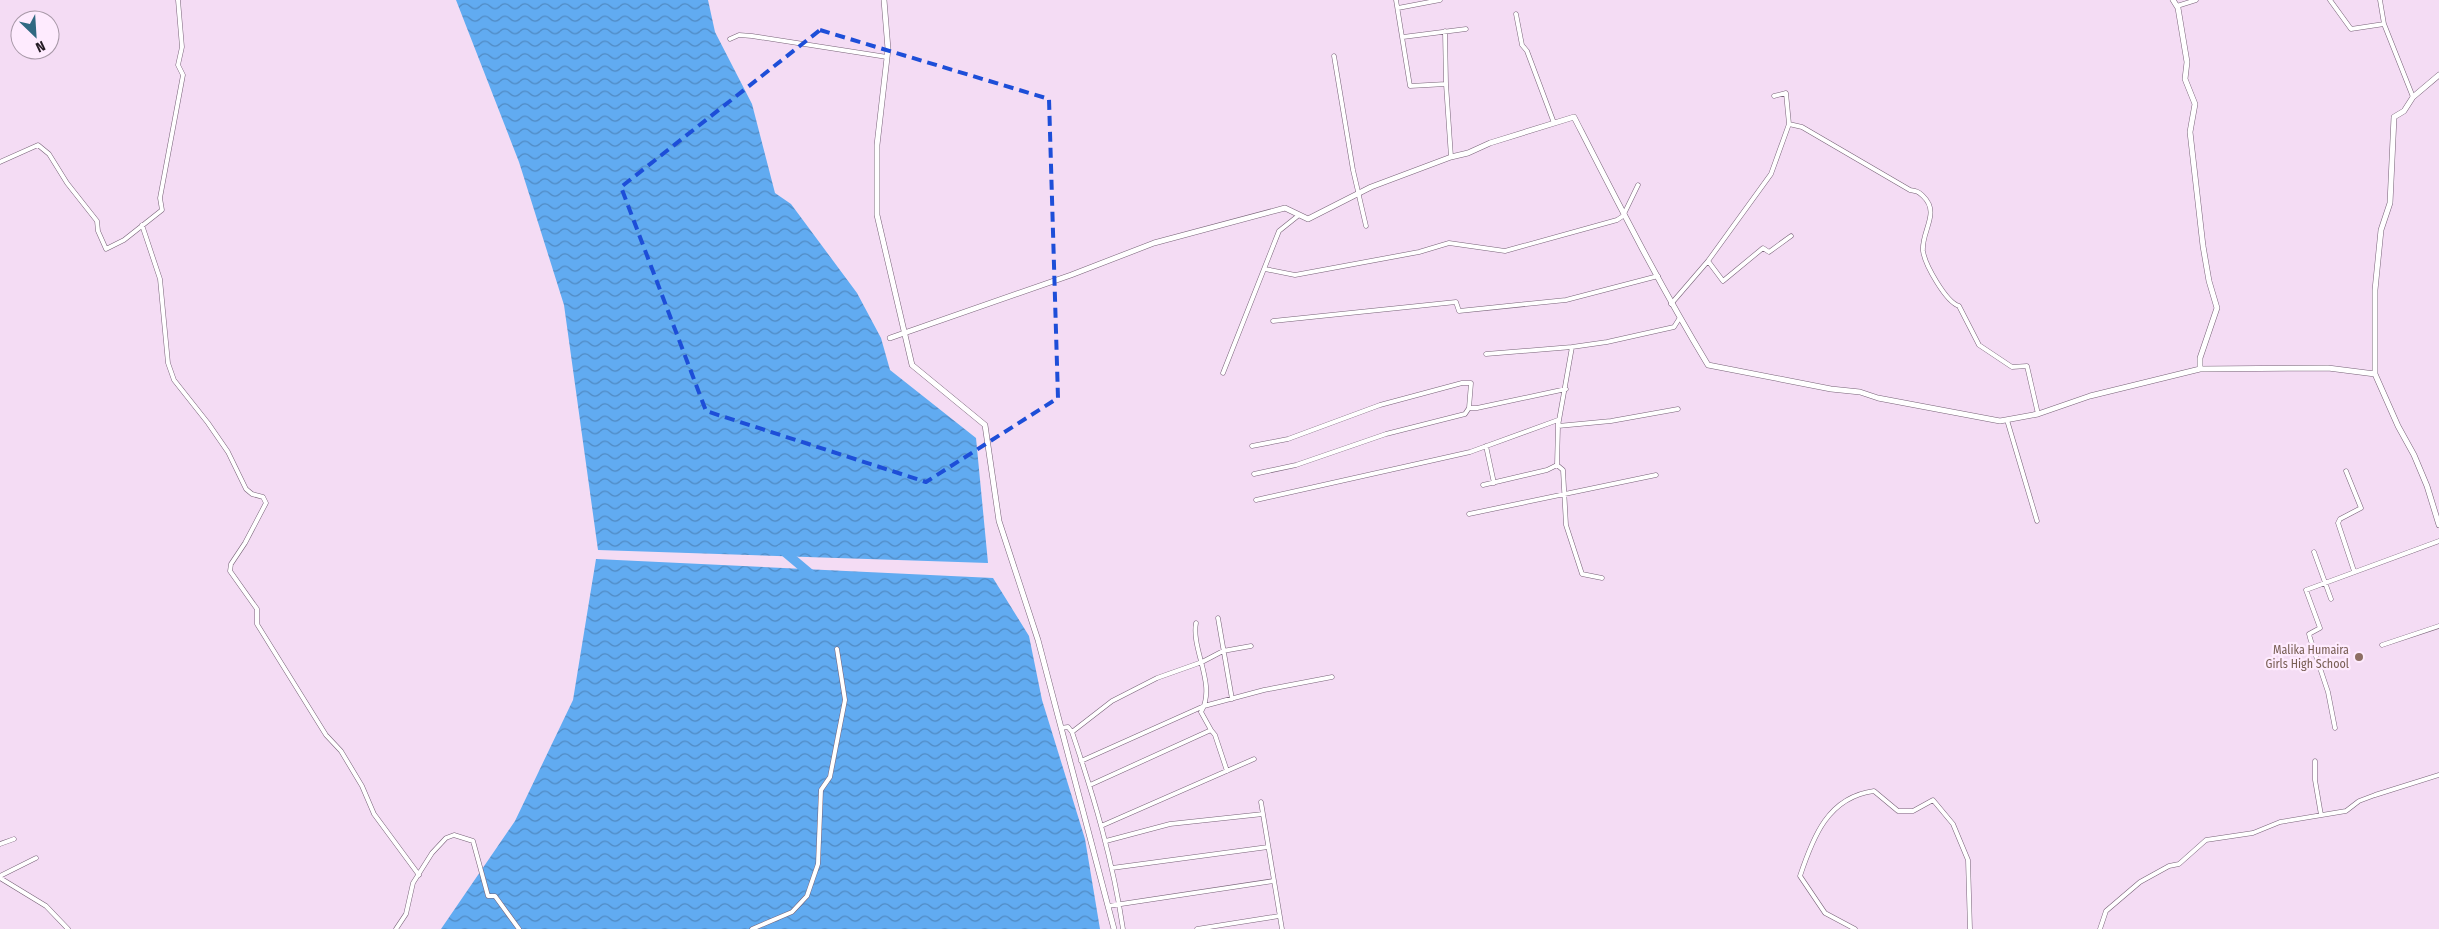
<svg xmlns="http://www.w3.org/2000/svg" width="2439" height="929" viewBox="0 0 2439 929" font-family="'Fira Sans Condensed',sans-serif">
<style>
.water{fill:url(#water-waves)}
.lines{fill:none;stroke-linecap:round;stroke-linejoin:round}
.river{stroke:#61abf1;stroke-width:9}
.minor-casing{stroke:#776277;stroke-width:5}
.tertiary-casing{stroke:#776277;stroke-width:6}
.minor{stroke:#fff;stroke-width:4}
.tertiary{stroke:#fff;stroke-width:5}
.marked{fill:none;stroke:#1d4ed8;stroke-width:4;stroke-dasharray:10 6;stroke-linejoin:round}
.education-dot{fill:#8d6e63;stroke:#feebfe;stroke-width:2}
.labels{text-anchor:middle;stroke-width:4.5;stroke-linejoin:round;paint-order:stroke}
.education-label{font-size:12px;fill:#785e54;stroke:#feebfe;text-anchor:end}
</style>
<defs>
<pattern id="water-waves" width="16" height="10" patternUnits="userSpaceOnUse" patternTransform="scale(1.25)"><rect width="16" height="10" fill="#61abf1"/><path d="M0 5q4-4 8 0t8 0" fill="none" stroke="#508ac3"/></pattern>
</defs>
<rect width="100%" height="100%" fill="#f4dcf4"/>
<path class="water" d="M456 0H708L715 32 752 104 775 193 791 204 857 293 881 338 890 370 976 438 988 563 598 550 564 305 519 162Z
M596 559 993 578 1029 636 1042 700 1085 839 1100 929H441L515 821 573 700Z"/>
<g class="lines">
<path class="river" d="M781 549 813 576"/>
<g class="minor-casing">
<path id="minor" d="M1396 0 1410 86 1446 84 1451 157
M2330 0 2351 29 2384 24 2380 0
M2177 6 2196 0
M1398 8 1440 0
M1516 14 1522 45 1527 51 1554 123
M2384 24 2413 97
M1445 31 1446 84
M1403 37 1466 29
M730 39 739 35 752 36 887 57
M1334 56 1353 170 1366 226
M1774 96 1786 93 1789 124
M0 162 38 145 49 154 67 183 97 221 98 231 106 249 124 240 162 210 160 198 183 75 178 65 182 47 178 0
M142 225 160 279 168 363 174 380 208 423 228 452 246 489 252 494 263 497 266 503 245 543 231 564 230 571 257 609V624L326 735 341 751 362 786 374 814 419 875
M1708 261 1723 281 1763 248 1769 252 1791 236
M1265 269 1295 275 1419 252 1449 243 1505 251 1617 220 1623 216 1638 185
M1671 304 1708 261 1771 174 1789 124 1802 127 1910 190C1916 191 1918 191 1923 196 1941 213 1921 231 1923 251 1925 265 1946 302 1959 306L1979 345 2012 367 2027 366 2038 414
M1273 321 1456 302 1459 311 1566 300 1658 276
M1486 354 1572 347
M1223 373 1279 231 1299 215
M2007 420 2037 521
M1252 446 1288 439 1380 405 1462 383H1471L1469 408
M1486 446 1494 483
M2346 471 2361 508 2340 519 2338 523 2354 571
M1254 474 1296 465 1386 434 1465 414 1469 408H1477L1566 389
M1483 485 1547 470 1557 465
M1256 500 1470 452 1558 420V426L1611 421 1678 409
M1469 514 1656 475
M2314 552 2331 599
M1602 578 1582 574 1566 525 1563 470 1557 465 1558 426 1572 347 1607 342 1674 327 1679 319
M1218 618 1232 699
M2382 645 2439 626
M1061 728 1068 727 1072 732C1094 797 1113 861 1123 929
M2335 728 2328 692 2310 638 2309 634 2320 628 2306 590 2439 541
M1211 730 1215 735 1227 771
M1072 732 1112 701 1157 678 1202 662 1223 651 1251 646
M1081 761 1204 706 1264 690 1332 677
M2315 761V780L2321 815
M1090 785 1211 730 1201 712C1217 685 1191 650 1196 623
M1261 802 1282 929
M1101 826 1254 759
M1106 841 1170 824 1263 814
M0 844 14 839
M1112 868 1268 847
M0 876 36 858
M0 878 46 906 68 929
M1108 906 1273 881
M396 929 406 914 413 883 432 853 446 838 454 835 473 841 488 896H495L519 929
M752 929 792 912 807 896 818 864 821 790 830 777 845 700 837 649
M1197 929 1279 916
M1855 929 1825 913 1800 876C1813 837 1828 797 1874 791L1898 811H1913L1933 800 1953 824 1968 860 1970 929
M2100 929 2106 911 2140 882 2169 866 2179 864 2206 840 2253 833 2280 822 2346 811 2359 801 2375 795 2439 775"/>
</g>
<g class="tertiary-casing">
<path id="tertiary" d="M884 0 888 49 877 145V215L912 365 985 425 999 521 1038 640 1114 929
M2173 0 2178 8 2187 62 2185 79 2195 104 2190 132 2203 246 2209 281 2217 308 2200 358V369
M2439 75 2413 97 2404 111 2394 117 2390 203 2381 230 2375 290V374L2398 426 2414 455 2427 486 2439 525
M890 338 1071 275 1154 243 1285 208 1308 219 1371 187 1451 157 1468 153 1490 143 1574 117C1617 201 1659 284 1708 365L1831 389 1860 392 1878 398 2000 421 2038 414 2090 396 2200 369 2328 368 2375 374"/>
</g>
<use href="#minor" class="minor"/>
<use href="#tertiary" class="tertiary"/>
</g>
<path class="marked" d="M820 30 1049 99 1058 398 926 482 706 411 621 187Z"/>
<circle class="education-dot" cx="2359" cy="657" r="5"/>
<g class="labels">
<g class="education-label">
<text x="2349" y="654">Malika Humaira<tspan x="2349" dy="14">Girls High School</tspan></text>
</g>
</g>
<g transform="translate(35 35) rotate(155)"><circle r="24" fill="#feebfe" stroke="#a798a7"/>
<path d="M0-4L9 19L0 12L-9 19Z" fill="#306982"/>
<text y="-8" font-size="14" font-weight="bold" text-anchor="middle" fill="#241b24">N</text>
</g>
</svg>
